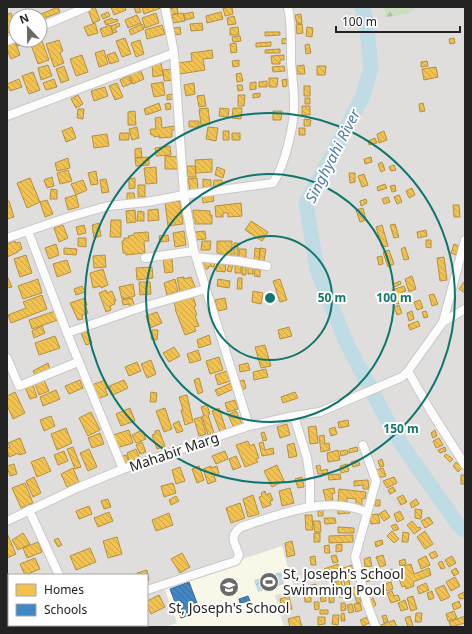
<svg xmlns="http://www.w3.org/2000/svg" width="472" height="634" viewBox="0 0 472 634" font-family="'Noto Sans',sans-serif">
<style>
.residential{fill:#dfdedc;fill-rule:evenodd}
.education{fill:#f8f7e8}
.forest{fill:url(#forest-firs)}
.water{fill:url(#water-waves)}
.homes{fill:url(#homes-back-hatch);stroke:#b49141}
.schools{fill:url(#schools-back-hatch);stroke:#366994}
.lines{fill:none;stroke-linecap:round;stroke-linejoin:round}
.river{stroke:#bfdbe3;stroke-width:15}
.street-casing{stroke:#c9c8c7;stroke-width:10}
.path{stroke:#dccecd;stroke-width:1.5;stroke-dasharray:2 2;stroke-linecap:butt}
.street{stroke:#fdfcfc;stroke-width:8}
.ring{fill:none;stroke:#0f766e;stroke-width:2}
.labels{text-anchor:middle;stroke-width:4;stroke-linejoin:round;paint-order:stroke}
.street-label{font-size:14px;fill:#222;stroke:#fff}
.poi-label{font-size:14px;fill:#222;stroke:#fff;text-anchor:start}
.water-label{font-size:15px;font-style:italic;fill:#4a7aab;stroke:#fff}
.centre{fill:#0f766e;stroke:#fff;stroke-width:2}
.ring-label{font-size:12px;text-anchor:middle;font-weight:bold;fill:#0f766e;stroke:#fff;stroke-width:4;stroke-linejoin:round;paint-order:stroke}
</style>
<defs>
<pattern id="forest-firs" width="22" height="20" patternUnits="userSpaceOnUse"><rect width="22" height="20" fill="#cbdec1"/><path d="M5 1l3.5 6h-7zM16 11l3.5 6h-7z" fill="#aebea6"/></pattern>
<pattern id="water-waves" width="16" height="10" patternUnits="userSpaceOnUse"><rect width="16" height="10" fill="#bfdbe3"/><path d="M0 5q4-4 8 0t8 0" fill="none" stroke="#a4bcc2"/></pattern>
<pattern id="homes-back-hatch" width="6" height="6" patternUnits="userSpaceOnUse"><rect width="6" height="6" fill="#f2c14e"/><path d="M-1 5l2 2M0 0l6 6M5-1l2 2" fill="none" stroke="#cfa644"/></pattern>
<pattern id="schools-back-hatch" width="6" height="6" patternUnits="userSpaceOnUse"><rect width="6" height="6" fill="#3f88c5"/><path d="M-1 5l2 2M0 0l6 6M5-1l2 2" fill="none" stroke="#346fa0"/></pattern>
</defs>
<rect width="100%" height="100%" fill="#f0eeeb"/>
<path class="residential" d="M7 7H465V627H7ZM16 16H40V40H16ZM9 575H147V625H9Z"/>
<path class="education" d="M282 546 294 590 275 595 284 627H165L177 623 163 585Z"/>
<path class="forest" d="M384 7H417L408 14 386 17Z"/>
<path class="water" d="M281 572 284 584 258 592 254 580Z"/>
<path class="homes" d="M58 7 60 12 40 20V16H36Z
M95 7 100 20 93 23 88 10Z
M111 7H125L126 10 114 15Z
M134 7H139L141 12 136 13Z
M142 7H161V8L144 14Z
M177 7 178 13 171 15 169 9Z
M232 7 233 14 225 16 223 8Z
M108 12 110 16 103 19 101 15Z
M193 12 194 18 185 20 184 14Z
M221 12 223 19 207 23 206 16Z
M11 13 16 25V30L7 33V14Z
M156 13 159 23 145 28 142 18Z
M183 13 185 21 173 23 172 15Z
M301 14 302 23 297 24 295 15Z
M137 15 141 23 128 28 125 20Z
M234 16 236 24 228 25 227 18Z
M112 18 113 20 117 19 118 21 106 25 104 21Z
M95 23 98 33 88 36 84 27Z
M119 23 120 26 115 28 117 32 113 33 111 26Z
M202 23 203 30 191 31 190 24Z
M142 24 144 29 131 35 129 30Z
M302 24 303 33 297 34 296 25Z
M110 25 113 34 103 37 100 29Z
M162 25 165 34 147 39 145 30Z
M180 27 181 34 175 35 174 28Z
M238 27 239 35H230V28Z
M307 27 313 28 312 37 306 36Z
M265 32H280V35L265 36Z
M240 36 241 41 233 42 232 37Z
M125 38 131 54 122 57 116 41Z
M287 38 288 43 282 44V39Z
M454 38 455 43 450 44 449 39Z
M17 40H21L23 44 17 46 15 41Z
M23 40H32L33 43 26 47Z
M59 40 63 51 60 53 64 63 54 67 46 44Z
M140 40 144 54 136 57 131 43Z
M15 41 20 55 11 59 7 50V44Z
M42 41 49 60 38 64 31 45Z
M271 42V46L256 47V43Z
M236 43 237 52 231 53 230 44Z
M309 44 311 53 306 54 305 45Z
M280 49V53H265V50Z
M104 50 108 64 99 67 95 53Z
M212 50 213 58 203 59 205 70 180 74 178 63 192 61 191 53Z
M115 52 119 61 110 64 107 55Z
M82 55 88 72 76 76 70 59Z
M284 55V60H280V64H272L271 56Z
M239 60V66L233 67 232 61Z
M427 61 428 66 421 67V62Z
M161 62 163 75 153 77 152 64Z
M48 65 52 76 41 80 38 68Z
M304 65 305 74H297V66Z
M64 66 69 80 61 83 56 69Z
M284 66 285 71 273 72 272 67Z
M317 66H326L325 75H317Z
M436 67 438 77 424 80 422 69Z
M140 69 144 79 133 84 129 74Z
M172 69 173 80 164 81 163 70Z
M33 72 40 90 29 94 22 76Z
M241 73 243 81 237 82 236 74Z
M128 76 132 83 123 87 120 80Z
M269 78H278L277 87H269Z
M19 79 22 87 10 91 7 84Z
M54 79 57 87 46 90 43 83Z
M287 79V86L283 87 282 80Z
M267 81V87H259V82Z
M163 82 165 95 154 97 151 84Z
M256 82V89L250 90V83Z
M117 83 123 97 115 100 109 86Z
M194 83 195 94 186 96 184 85Z
M237 85H242L243 90 238 91Z
M304 86H310V96H304Z
M105 87 108 96 94 101 91 91Z
M260 93V97L253 98V94Z
M172 94 173 99 167 100V95Z
M78 95 83 104 76 108 71 99Z
M204 95 206 106 199 107 197 96Z
M238 95H245L244 106H238Z
M305 98H310V104H305Z
M159 103 161 110 146 115 144 109Z
M170 103 171 109 166 110 165 104Z
M423 103 425 111 420 112 419 104Z
M302 106H310V115H302Z
M208 108 210 124 201 125 199 109Z
M220 108 229 109 228 117 219 116Z
M233 108H242L241 119 232 118Z
M78 109H84L83 119 77 118Z
M135 111 136 125H128V112Z
M273 111H282L281 120H273Z
M161 117 162 128 174 126 175 130H172V137L159 138V136L154 137V135H151L150 129H156L155 118Z
M304 119 311 120 310 126H304Z
M189 121H199V127H189Z
M72 127 76 138 66 142 62 131Z
M137 127 139 138 132 140 129 129Z
M208 127 218 128 216 141 206 139Z
M299 128H305V135H299Z
M223 131H229V140H223Z
M384 131 387 140 379 143 377 134Z
M120 133H129V140H119Z
M232 133H240V140H232Z
M107 134 109 146 94 148 92 136Z
M375 138 377 143 369 145 368 141Z
M170 146 171 155 156 156 155 148Z
M141 148 142 157 135 158V149Z
M165 156 178 157V169H165Z
M149 157V165L136 166 135 158Z
M371 157 372 162 365 164 364 159Z
M68 158 70 168 57 171 55 163Z
M212 159V172L196 173 195 160Z
M382 162 385 170 381 172 378 164Z
M394 165 396 170 391 171 389 167Z
M187 166H195L196 177H188Z
M156 167 157 183 146 184 144 168Z
M217 167 225 170 223 178 215 175Z
M68 170 72 181 60 184 57 173Z
M96 171 98 184 91 185 88 173Z
M349 173H355V182L350 183Z
M364 174 368 185 362 187 358 176Z
M52 177 54 186 47 188 44 180Z
M30 178 40 202 27 208 17 183Z
M135 178V188L129 189V179Z
M197 178 198 190 190 191 188 179Z
M106 179 109 192 102 193 100 180Z
M203 179 211 180V188H203Z
M83 180 87 190 76 195 71 184Z
M214 180H222V189L213 188Z
M385 184 387 188 378 191 377 187Z
M138 185H145V197H138Z
M395 185 396 191 392 192 390 186Z
M412 188 415 195 409 198 406 191Z
M51 189 57 190V199H50Z
M127 193H134L135 199 127 200Z
M76 195 79 207 68 210 65 198Z
M213 195 214 201 203 203 202 196Z
M399 195 402 202 397 204 394 197Z
M388 197 390 202 384 204 382 199Z
M366 199 367 203 361 206 360 201Z
M47 200 53 214 45 217 40 202Z
M7 201H9L14 217 7 219Z
M180 201 183 224 168 226 165 203Z
M241 203 242 216 228 217V213H223V217H216L215 206Z
M453 205H459L460 217H454Z
M363 208 366 220 360 222 356 210Z
M158 209 159 220 148 221V210Z
M135 210 136 222 127 223 126 211Z
M193 210 210 211V215H212V224H195V218H193Z
M138 211 144 212V221H137Z
M111 220H121V237H110Z
M251 221 268 232 262 241 245 230Z
M99 223 101 236 94 238 92 225Z
M395 224 399 237 394 238 390 225Z
M63 225 68 238 59 242 54 228Z
M84 225 86 233 78 235 76 227Z
M382 225 388 246 382 247 376 227Z
M426 230 427 236 418 238 417 232Z
M184 231 186 245 175 247 173 233Z
M205 231 206 239 196 240 195 232Z
M148 232 149 241H144L145 253 126 255 125 253H123L122 241H124V238H129L128 236 134 235V233Z
M168 235 169 241 160 242 159 236Z
M78 238H86V247L78 246Z
M426 240H431V248L426 247Z
M15 241 16 243 20 242 22 249 18 251V252L7 257V244Z
M202 241H211L210 250H201Z
M217 241H232V256L221 255V253H217Z
M234 243H238V257H234Z
M56 244 59 255 49 259 45 248Z
M454 244 459 246 456 255 451 253Z
M405 247 409 259 404 260 401 249Z
M64 248 77 249 76 255 64 254Z
M255 248 260 249 259 261 254 260Z
M260 248 266 249 264 261 259 260Z
M239 249H246V259L239 258Z
M389 250 394 264 388 267 383 252Z
M26 255 32 273 20 277 14 259Z
M105 255 106 267 94 268 93 256Z
M382 256 383 264 379 265 377 257Z
M444 257 447 280 440 281 437 258Z
M172 258 173 272 165 273 163 259Z
M67 260 71 272 57 277 53 264Z
M203 260 215 262 214 267 209 266 208 269H202Z
M217 262 226 263 225 272 216 271Z
M229 264 233 265 231 272 227 271Z
M235 265H241V273H235Z
M242 265H246V275H242Z
M248 266H253V274H248Z
M152 267 153 278 137 280 136 268Z
M103 269 108 285 101 288V286L93 288 90 273Z
M255 269 260 270V277L254 276Z
M7 276 12 287 7 288Z
M412 276 416 289 409 292 405 279Z
M184 277V279L191 277 195 287 180 292 177 278Z
M238 278H242V289H237Z
M38 279 42 293 23 299 18 286Z
M175 279 178 291 167 295 164 283Z
M218 279 230 281 229 288 217 286Z
M280 279 287 300 280 302 273 281Z
M400 281 401 284 394 287 393 284Z
M139 282H150L151 294 140 295Z
M464 282 465 283V293L459 289Z
M133 284 135 296 122 299 119 287Z
M82 286 85 292 76 295 74 289Z
M404 286 406 291 402 292 405 301 397 304 392 290Z
M106 290 107 293 112 291 116 301H114L115 304 110 306 111 310 106 312 99 293Z
M253 291 263 293 261 304 252 302Z
M434 294 438 304 432 306 429 295Z
M42 295 47 309 11 323 8 315 26 308 23 302Z
M193 296 196 306 194 307 197 315 195 316 199 326 194 327 196 331 185 335 175 309H176L174 303Z
M85 298 87 305H85L88 313 82 315 83 319 78 320 70 303Z
M132 298 135 307 130 308 129 304 123 305 122 300Z
M225 298 227 309 218 311 215 300Z
M420 300 423 308 417 310 414 302Z
M399 305 402 313 397 315 394 307Z
M55 311 58 320 32 329 29 320Z
M412 311 414 319 409 321 407 313Z
M426 311 428 317 424 318 422 312Z
M157 312 162 323 150 328 146 316Z
M418 321 420 326 410 330 408 325Z
M42 326 45 333 34 338 32 331Z
M289 327 292 336 280 339 278 330Z
M152 330H158L157 340 151 339Z
M88 331 92 343 86 345 81 333Z
M209 335 211 344 199 348 197 340Z
M55 336 60 348 39 355 35 343Z
M265 345 271 366 261 368 255 347Z
M174 347 180 356 169 362 163 353Z
M198 350 201 360 190 363 187 354Z
M219 357 223 370 210 374 206 361Z
M151 360 156 374 147 378 141 364Z
M137 362 141 371 129 376 125 367Z
M48 363 50 369 35 375 33 371Z
M248 363 250 370 240 372 239 365Z
M266 369 268 377 254 380 253 372Z
M227 371 230 381 218 385 215 375Z
M199 378 203 392 198 394 194 380Z
M44 380 49 391 39 395 35 384Z
M80 380 83 388 69 394 65 386Z
M105 380 108 388 105 389 108 395 97 399 92 385Z
M124 380 128 388 113 395 109 386Z
M244 380 246 388 242 390 240 381Z
M231 383 233 389 218 396 215 390Z
M33 385 37 397 30 399 25 387Z
M56 390 60 399 43 406 40 397Z
M15 392 25 413 13 419 7 405V396Z
M151 392 157 393 156 402H150Z
M295 392 298 398 283 403 281 397Z
M187 395 193 422 185 425 181 410H183L179 397Z
M235 400 238 409 228 412 225 403Z
M207 405 210 414 208 415 214 433 208 435 202 416H204L201 407Z
M130 408 135 421 121 426 116 414Z
M165 408 172 429 164 432 156 411Z
M219 408 226 430 220 432 212 411Z
M236 411 242 424 234 428 228 415Z
M91 412 100 430 88 436 79 418Z
M51 416 55 426 44 431 40 420Z
M201 417 206 434 199 436 194 419Z
M348 420 349 426 339 428 338 422Z
M179 421 183 431 177 433 173 424Z
M287 424 290 435 280 438 277 427Z
M316 426 318 443 310 444 308 427Z
M335 427 337 434 331 436 329 429Z
M66 428 72 443 57 450 51 434Z
M129 430 133 443 117 448 113 435Z
M142 430 146 439 136 443 132 435Z
M159 430 165 446 157 449 152 435 155 434V431Z
M435 430 437 436 433 438 431 433Z
M264 432 267 440 263 441 261 433Z
M100 433 104 444 92 448 88 438Z
M324 435 325 444 329 443 330 450 321 452 319 436Z
M20 438 26 453 19 455V453L9 457 7 450V448L10 447 8 443Z
M439 438 443 445 436 448 433 441Z
M248 441 250 446 254 444 259 458 256 459 258 462 245 467 236 445Z
M142 442 146 452 140 454 136 445Z
M263 442 265 450 273 448 274 454 262 456 259 443Z
M294 443 297 456 289 458 287 445Z
M73 447 81 467 75 469 67 449Z
M357 447 358 451 349 453V449Z
M445 447 446 451 440 453 438 450Z
M89 449 97 467 88 471 80 453Z
M136 449 140 459 130 463 127 453Z
M338 450 340 460 328 462 327 453Z
M347 450 348 454 341 456 340 451Z
M64 451 68 461 58 465 54 455Z
M225 451 228 459 216 464 212 456Z
M446 454 453 459 450 462 444 456Z
M126 455 130 464 123 466 120 457Z
M236 456 241 467 233 470 229 459Z
M44 457 51 471 37 477 31 462Z
M382 459 384 466 380 467 378 461Z
M358 460 360 465 353 467 351 462Z
M456 462 462 468 458 472 453 466Z
M14 464 17 474 10 476 7 466Z
M347 464 349 471 341 473 340 466Z
M277 465 284 481 272 487 264 471Z
M320 465 321 471 327 469 328 473 318 474 316 466Z
M199 466 204 480 197 483 192 469Z
M211 466V468L217 466 219 474 214 476 216 481 208 484 203 469Z
M180 467 185 481 176 484 172 470Z
M73 468 79 482 67 487 61 474Z
M383 468 386 476 378 478 376 470Z
M340 474 341 479 329 480 328 475Z
M461 475H465V484H461Z
M34 477 41 493 33 497 26 481Z
M302 477 304 487 298 488 295 479Z
M394 477 397 483 387 488 383 481Z
M368 480 369 489H363V485L354 486V481Z
M25 483 33 503 21 508 12 488Z
M173 483 176 493 164 497 161 486Z
M393 487 396 491 390 494 388 490Z
M290 488 294 503 282 506 279 491Z
M334 488 335 493 332 494 333 500 326 501 323 490Z
M339 489 366 492 365 499 362 498V506L356 505V499L347 498V502L338 501Z
M265 491 266 495 270 493 273 500 270 501 271 505 263 508 259 497 262 496 261 493Z
M253 495 259 514 248 517 243 499Z
M403 495 407 502 401 505 397 498Z
M176 496 179 501 171 505 169 500Z
M108 499 111 507 104 509 101 501Z
M416 499 419 504 412 508 410 503Z
M375 500H380V506H375Z
M240 503 245 518 231 523 226 508Z
M89 506 92 514 79 519 76 511Z
M338 509H349L350 513 338 514Z
M415 509 422 510 421 519 415 518Z
M318 510H323V516H318Z
M385 510 390 517 384 521 379 514Z
M400 511 404 519 397 522 394 514Z
M109 512 113 521 98 527 94 518Z
M169 513 173 525 156 531 152 520Z
M378 514 380 523 371 524 370 515Z
M305 515H312L313 530H306Z
M429 517 433 523 425 528 421 521Z
M324 518H335L336 523 325 524Z
M313 521H320L321 532H315Z
M412 521 418 528 420 527 421 529 414 534 407 525Z
M396 524 399 529 394 531 391 526Z
M338 527 354 528V533H338Z
M392 531 399 539 394 543 387 536Z
M425 531 433 544 425 549 417 537Z
M403 532 409 533 408 542H402Z
M7 533 16 554 7 558Z
M23 533 30 544 18 550 12 540Z
M314 533H320V542H314Z
M353 535V542L329 543V536Z
M117 537 122 554 108 558 103 541Z
M58 538 62 545 58 547 54 540Z
M382 540 383 544 376 547 375 542Z
M292 541 295 555 287 557 285 543Z
M38 542 42 552 27 558 23 548Z
M342 544V551L336 552V545Z
M329 545 330 553H325L324 546Z
M90 548 96 562 76 570 70 556Z
M435 551 438 556 432 559 429 554Z
M182 553 190 567 180 573 171 559Z
M336 555 338 562 333 563 331 556Z
M383 555 386 565 380 567 376 557Z
M315 556 316 565H311L310 557Z
M426 556 430 565 421 569 418 560Z
M452 556 456 563 449 567 445 560Z
M370 557 372 566 365 567 364 559Z
M35 558 40 569 25 575 20 564Z
M405 559 406 564 400 566 399 561Z
M442 561 445 568 441 569 438 563Z
M338 564 339 568 326 573 324 569Z
M411 564 414 574 429 568 431 575 413 582 414 586 406 589 405 586 402 587 399 579 404 577 400 567Z
M352 565 354 572 345 574 343 568Z
M456 568 459 573 454 576 451 571Z
M379 569 382 578 375 581 372 572Z
M392 569 394 579 391 580 388 570Z
M147 570 149 580 147 581V575H138L137 573Z
M333 571 336 581 332 583 329 572Z
M368 573 370 581 364 582 362 574Z
M352 574 353 580H349L350 587 346 588 342 576Z
M455 577 460 586 451 591 446 582Z
M341 580 343 588 335 590 333 583Z
M391 582 393 589 387 591 384 584Z
M426 583 429 590 419 594 417 587Z
M316 584 317 589 309 591 308 586Z
M444 585 450 597 441 601 435 589Z
M356 587 358 594 346 597 345 589Z
M343 589 344 597H339V590Z
M325 591 326 601 321 602 320 592Z
M392 591 394 596 398 595 400 600 391 603 387 593Z
M432 591 434 598 429 600 427 593Z
M464 592 465 598 460 599 458 595Z
M304 593H311V602H305Z
M159 595 165 607 151 614 147 606V601Z
M334 595V602L329 603V596Z
M360 595 361 602 357 603 355 596Z
M289 596 292 609 283 611 280 599Z
M413 596 417 609 411 611 407 598Z
M373 598 376 605 373 607 370 600Z
M405 600 408 609 401 611 398 603Z
M459 601 461 607 454 610 452 604Z
M314 602H319V609L315 610Z
M341 603H345L346 610 341 611Z
M360 603 362 610 356 612 354 604Z
M352 604 354 612 349 613 347 605Z
M320 610H328V614H320Z
M454 611 457 618 448 621 446 614Z
M344 613 345 621H341V614Z
M416 613H422L421 622H415Z
M333 615H339L338 625 332 624Z
M386 615 388 621 384 623 382 616Z
M299 616 302 627H290L288 619Z
M410 616 413 626 408 627 405 618Z
M465 616V623L451 627 449 622Z
M318 617H325V624L318 625Z
M367 617 369 623 363 626 360 620Z
M394 620 397 627H382L381 625Z
M113 625H132L133 627H107Z"/>
<path class="schools" d="M189 582 200 611 181 618 170 589Z
M248 596 250 601 240 603 239 599Z"/>
<g class="lines">
<path class="river" d="M362 7 366 20 371 68 363 96 306 203 317 270 347 344 386 418 404 448 457 523 465 531"/>
<g class="street-casing">
<path id="street" d="M165 7 174 53 184 195 194 251 249 426
M40 27 87 7
M7 41 16 37
M7 116 174 53
M28 231 67 333 123 469
M7 238 69 217 108 206 147 202 184 195 273 183C285 165 295 124 294 101 294 88 292 75 291 62 291 44 292 25 288 7
M196 257 238 261 267 266
M145 258 194 251
M443 322 465 309
M67 333 142 307 206 289
M7 358 19 386 78 362
M408 371 430 410 465 465
M294 416 307 458 310 479V507
M363 445 376 481 355 557 367 604 376 627
M29 510 59 575
M7 521 77 488 123 469 249 426 294 416 320 412 402 377 408 371 443 322 465 240
M147 590 236 561 239 555C235 542 228 537 241 527 280 514 327 495 366 512
M82 625 83 627"/>
</g>
<path class="path" d="M383 488 411 518 425 530 435 545 450 572"/>
<use href="#street" class="street"/>
</g>
<g class="ring">
<circle cx="270" cy="298" r="62"/>
<circle cx="270" cy="298" r="124"/>
<circle cx="270" cy="298" r="185"/>
</g>
<defs>
<g id="stadium-disc" transform="scale(1)"><circle r="9.5" fill="#6a6968" stroke="#fff"/><path d="M0-5a6.5 5 0 1 0 0 10a6.5 5 0 1 0 0-10ZM-3.5-1.8h7v3.6h-7Z" fill="#fff"/></g>
<g id="school-disc" transform="scale(1)"><circle r="9.5" fill="#6a6968" stroke="#fff"/><path d="M0-5L7-2L0 1L-7-2ZM-4 1L0 2.5L4 1V4Q0 6-4 4Z" fill="#fff"/></g>
</defs>
<g fill-rule="evenodd">
<use href="#stadium-disc" x="269" y="582"/>
<use href="#school-disc" x="229" y="587"/>
</g>
<g class="labels">
<g class="street-label">
<text transform="translate(174 452) rotate(-19)" y="5">Mahabir Marg</text>
</g>
<g class="poi-label">
<text x="283" y="579">St, Joseph's School<tspan x="283" dy="16">Swimming Pool</tspan></text>
<text x="229" y="613" text-anchor="middle">St, Joseph's School</text>
</g>
<g class="water-label">
<text transform="translate(333 156) rotate(-63)" y="5">Singhyahi River</text>
</g>
</g>
<circle cx="270" cy="298" r="6" class="centre"/>
<g class="ring-label">
<text x="332" y="302">50 m</text>
<text x="394" y="302">100 m</text>
<text x="401" y="433">150 m</text>
</g>
<rect width="472" height="634" fill="none" stroke="#222222" stroke-width="16"/>
<rect x="8" y="574" width="140" height="52" fill="#ffffff" stroke="#a7a7a7"/>
<rect x="16" y="584" width="20" height="12" fill="#f2c14e" stroke="#a7a7a7"/>
<text x="44" y="594" font-size="12" fill="#222222">Homes</text>
<rect x="16" y="604" width="20" height="12" fill="#3f88c5" stroke="#a7a7a7"/>
<text x="44" y="614" font-size="12" fill="#222222">Schools</text>
<g transform="translate(28 28) rotate(338)"><circle r="19" fill="#ffffff" stroke="#a7a7a7"/>
<path d="M0-3L7 15L0 10L-7 15Z" fill="#6a6968"/>
<text y="-6" font-size="11" font-weight="bold" text-anchor="middle" fill="#222222">N</text>
</g>
<path d="M336 26v6h124v-6" fill="none" stroke="#222222" stroke-width="2"/>
<text x="342" y="26" font-size="12" fill="#222222" stroke="#ffffff" stroke-width="3" paint-order="stroke">100 m</text>
</svg>
